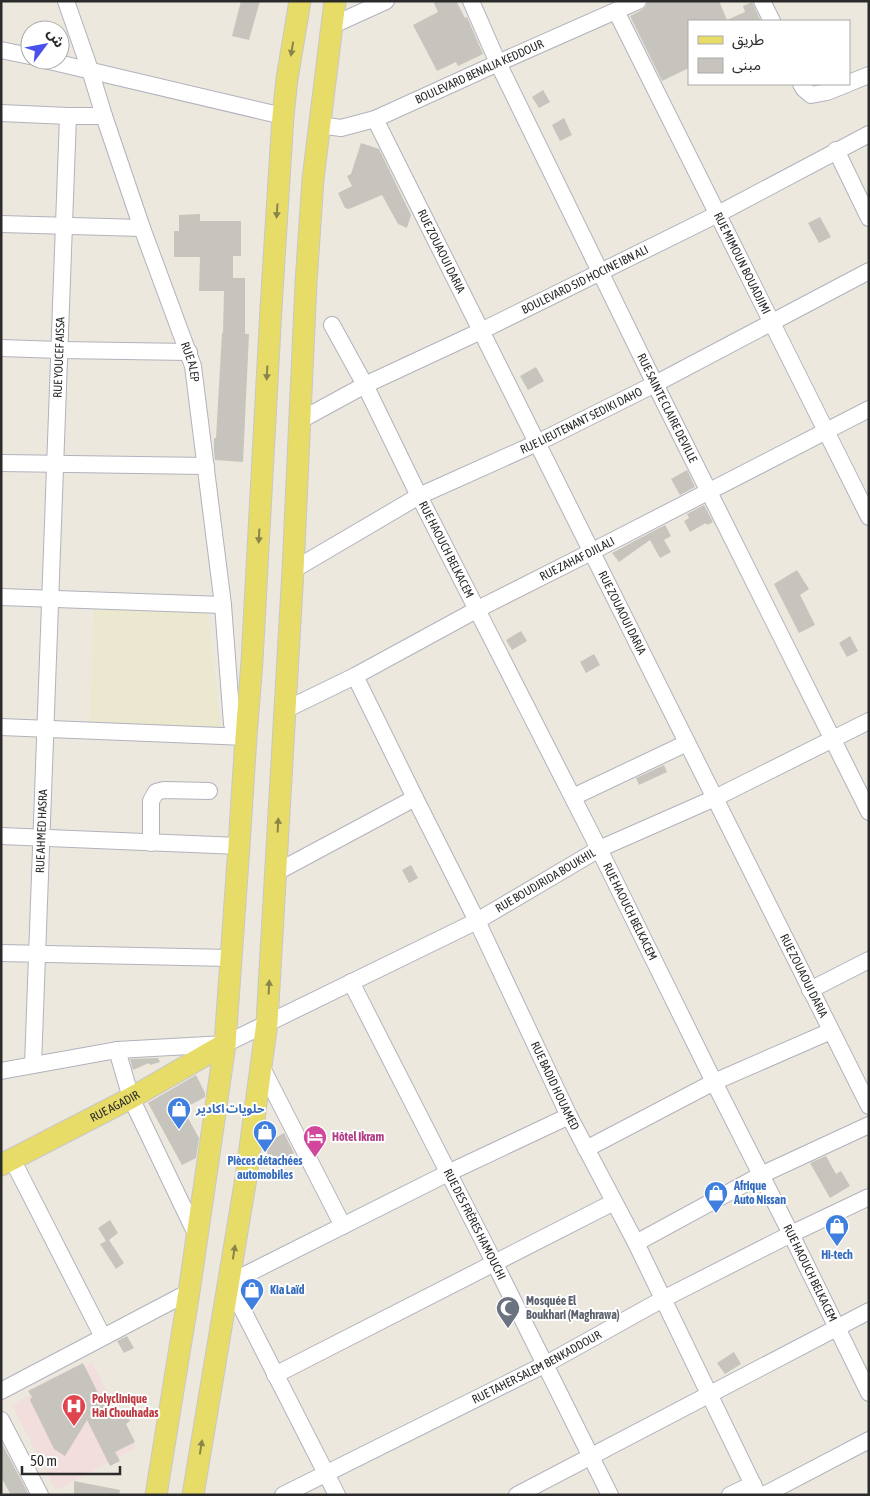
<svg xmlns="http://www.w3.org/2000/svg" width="870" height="1496" viewBox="0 0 870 1496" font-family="'Asap Condensed','Noto Sans Arabic',sans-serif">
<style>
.education{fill:#ece7cf}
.medical{fill:#f2dedc}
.building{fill:#c7c4bd}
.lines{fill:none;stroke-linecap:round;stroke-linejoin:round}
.minor-casing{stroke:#b1b2bd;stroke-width:18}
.major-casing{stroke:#c8c8c8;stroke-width:23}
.minor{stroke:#fff;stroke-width:16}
.major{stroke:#e7dc68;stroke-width:21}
.oneway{fill:#89844a}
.labels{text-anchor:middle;stroke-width:4;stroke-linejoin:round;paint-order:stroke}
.street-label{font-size:12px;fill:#2b2b2b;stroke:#fff}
.shop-label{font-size:12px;font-weight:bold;fill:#366cbe;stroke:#fff;text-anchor:start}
.hotel-label{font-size:12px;font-weight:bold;fill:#b23c85;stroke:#fff;text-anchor:start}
.worship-label{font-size:12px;font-weight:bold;fill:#5b616d;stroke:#fff;text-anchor:start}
.health-label{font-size:12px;font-weight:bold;fill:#be3a42;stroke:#fff;text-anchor:start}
</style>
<rect width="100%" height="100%" fill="#ece8de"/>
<path class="education" d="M94 607H207L221 729 89 726Z"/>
<path class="medical" d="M92 1363 136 1448 56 1490 12 1405Z"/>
<path class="building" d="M241 1H260L249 40 232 36Z
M433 1H456L465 18 467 17 483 54 458 66 456 62 437 71 413 25 438 12Z
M648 1H719L727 20 745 12 743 6 752 2 761 21H689V68L662 81 630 16 642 10 646 6Z
M543 90 550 102 539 108 532 97Z
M564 118 572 135 560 141 552 125Z
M361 143 379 149 411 215 407 228 398 224 382 195 349 209 345 208 338 193 352 186 347 176 351 174Z
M200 214V221H241V256H233V278H245V334H249L243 462 215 460 214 451V438H216L222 333H223L224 291H199L200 257H174V231H179V215Z
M820 217 831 237 819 243 808 223Z
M536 367 544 381 528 390 520 376Z
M687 470 695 487 680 495 671 479Z
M704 505 713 522 707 525 706 523 690 532 684 521 689 518 687 514Z
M665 525 671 536 664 540 671 552 660 558 650 540 619 562 612 553Z
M797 570 809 589 800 595 815 625 799 633 774 584Z
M521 631 527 641 512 650 506 640Z
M850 636 858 651 847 657 839 643Z
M594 654 600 665 586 673 580 662Z
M664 765 667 772 639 785 636 778Z
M411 865 418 878 409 883 402 870Z
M158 1058 160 1062 150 1065 149 1063 133 1070 130 1059Z
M196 1075 205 1093V1097L183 1109 199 1138 196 1158 182 1165 148 1103Z
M284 1133 294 1153 274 1165 263 1145Z
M826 1156 836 1174 841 1171 850 1186 830 1198 810 1163Z
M110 1220 118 1233 109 1240 124 1263 116 1269 100 1244 106 1241 98 1228Z
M127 1336 134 1348 124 1353 117 1341Z
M734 1352 741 1364 725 1374 717 1363Z
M83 1363 105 1407 108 1405 113 1414 124 1408 130 1421 126 1424 135 1442 115 1452 120 1461 110 1466 87 1420 65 1456 54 1449 30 1400 32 1397 28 1391Z
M1 1442 29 1495H11L1 1477Z
M74 1481 120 1490 119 1495H74Z"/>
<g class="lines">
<g class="minor-casing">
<g id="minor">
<path id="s1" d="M66 1 90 70 104 116 142 228 193 366 223 605 232 724 246 737"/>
<path id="s2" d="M471 1 498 63 655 384 869 812"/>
<path d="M762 1 772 21"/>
<path id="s3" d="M616 11 869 517"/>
<path d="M331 26 386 1"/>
<path d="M1 50 30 56"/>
<path d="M45 60 283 116"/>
<path d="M849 83 869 75"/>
<path d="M801 84 804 89 811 95 827 92 847 84"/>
<path d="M1 113 68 116H104"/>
<path id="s4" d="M375 119 869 1106"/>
<path id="s5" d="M319 125 341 128 375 119 498 63 638 1"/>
<path d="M836 150 869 218"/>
<path d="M1 224 142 228"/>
<path id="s6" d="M332 325 365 385 419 496 599 849 714 1082 791 1234 869 1393"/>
<path d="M1 348 60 350 189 352"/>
<path id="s7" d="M299 421 365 385 481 331 718 214 869 134"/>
<path d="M1 463 206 466"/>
<path id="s8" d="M293 570 419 496 537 443 655 384 869 271"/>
<path d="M1 597 223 605"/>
<path id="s9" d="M355 676 415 798 477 921 569 1116 636 1243 758 1495"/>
<path id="s10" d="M285 710 355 676 478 609 591 552 869 409"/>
<path d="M1 727 246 737"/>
<path d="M573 797 687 743"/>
<path d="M1 836 239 846"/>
<path d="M151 843V801L156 792 164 790 209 791"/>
<path d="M275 873 415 798"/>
<path d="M1 953 230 958"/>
<path id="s11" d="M351 982 495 1264 610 1495"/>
<path d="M810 990 869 960"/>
<path d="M117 1050 131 1098 197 1236"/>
<path id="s12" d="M33 1065 68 116"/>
<path d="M261 1066 343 1226"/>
<path id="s13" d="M1 1071 117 1050 225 1044 477 921 599 849 715 798 869 721"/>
<path d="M586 1149 714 1082 831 1031"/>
<path d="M12 1159 103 1337"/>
<path d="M636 1243 761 1175 869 1125"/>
<path d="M275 1375 614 1202"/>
<path d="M1 1391 189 1292"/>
<path d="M1 1420 40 1495"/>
<path id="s14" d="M283 1495 546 1364 663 1299 791 1234 869 1197"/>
<path d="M337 1495 229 1283 448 1173 569 1116"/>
<path d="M517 1495 869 1311"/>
<path d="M730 1495 753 1484"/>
<path d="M764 1495 869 1440"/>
</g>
</g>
<g class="major-casing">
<g id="major">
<path id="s15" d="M1 1165 131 1098 225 1044"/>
<path d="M156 1495 189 1292 225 1044 239 846 246 737 252 661 271 308 283 116 287 79 300 1"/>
<path d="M193 1495 246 1178 267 1022 293 570 306 283 313 179 335 1"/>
</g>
</g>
<use href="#minor" class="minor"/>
<use href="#major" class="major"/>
</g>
<defs><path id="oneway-solid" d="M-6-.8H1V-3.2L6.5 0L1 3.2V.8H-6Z" transform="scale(1.25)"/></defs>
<g class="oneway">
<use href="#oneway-solid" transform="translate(292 49) rotate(99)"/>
<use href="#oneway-solid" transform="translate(277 211) rotate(94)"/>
<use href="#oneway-solid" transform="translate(267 373) rotate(93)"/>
<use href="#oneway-solid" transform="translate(259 536) rotate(93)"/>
<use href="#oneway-solid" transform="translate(278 825) rotate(-87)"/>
<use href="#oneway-solid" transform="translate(269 987) rotate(-87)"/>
<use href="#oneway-solid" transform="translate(234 1252) rotate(-81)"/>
<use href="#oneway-solid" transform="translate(201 1447) rotate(-81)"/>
</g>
<defs>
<g id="shop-pin" transform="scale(1.25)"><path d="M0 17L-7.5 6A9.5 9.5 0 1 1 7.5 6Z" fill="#3f7fe0" stroke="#fff"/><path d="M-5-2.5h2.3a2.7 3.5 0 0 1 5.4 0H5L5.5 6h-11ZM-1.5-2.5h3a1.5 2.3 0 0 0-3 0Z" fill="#fff"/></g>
<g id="hotel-pin" transform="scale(1.25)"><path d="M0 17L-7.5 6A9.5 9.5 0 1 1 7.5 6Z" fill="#d1479c" stroke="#fff"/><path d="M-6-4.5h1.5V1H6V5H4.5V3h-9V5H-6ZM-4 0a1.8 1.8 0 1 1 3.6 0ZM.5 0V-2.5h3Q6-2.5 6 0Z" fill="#fff"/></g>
<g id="mosque-pin" transform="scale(1.25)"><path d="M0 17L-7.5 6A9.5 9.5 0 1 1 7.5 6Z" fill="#6b7280" stroke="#fff"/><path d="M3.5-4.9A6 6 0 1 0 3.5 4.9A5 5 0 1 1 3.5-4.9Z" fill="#fff"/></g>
<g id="hospital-pin" transform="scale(1.25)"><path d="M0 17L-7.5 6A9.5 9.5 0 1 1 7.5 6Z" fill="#e0444e" stroke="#fff"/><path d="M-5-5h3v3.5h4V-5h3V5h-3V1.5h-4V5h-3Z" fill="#fff"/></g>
</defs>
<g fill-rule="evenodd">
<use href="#shop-pin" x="179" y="1109"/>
<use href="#shop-pin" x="265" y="1132"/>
<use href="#hotel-pin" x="315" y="1137"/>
<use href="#shop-pin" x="716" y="1193"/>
<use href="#shop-pin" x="837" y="1226"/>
<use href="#shop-pin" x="252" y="1290"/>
<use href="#mosque-pin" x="508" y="1308"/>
<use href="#hospital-pin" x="74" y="1406"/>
</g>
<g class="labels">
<g class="street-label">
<text dy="4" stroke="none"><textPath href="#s5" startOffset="172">BOULEVARD BENALIA KEDDOUR</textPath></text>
<text dy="4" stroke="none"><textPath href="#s4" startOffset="148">RUE ZOUAOUI DARIA</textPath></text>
<text dy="4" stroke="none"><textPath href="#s3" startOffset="282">RUE MIMOUN BOUADJIMI</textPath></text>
<text dy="4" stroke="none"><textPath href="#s7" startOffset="319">BOULEVARD SID HOCINE IBN ALI</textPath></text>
<text dy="4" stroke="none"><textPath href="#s12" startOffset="708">RUE YOUCEF AISSA</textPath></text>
<text dy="4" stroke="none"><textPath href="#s1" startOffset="382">RUE ALEP</textPath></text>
<text dy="4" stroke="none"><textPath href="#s2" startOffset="452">RUE SAINTE CLAIRE DEVILLE</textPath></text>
<text dy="4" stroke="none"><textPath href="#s8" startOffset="325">RUE LIEUTENANT SEDIKI DAHO</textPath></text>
<text dy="4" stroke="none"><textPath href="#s6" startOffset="252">RUE HAOUCH BELKACEM</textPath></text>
<text dy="4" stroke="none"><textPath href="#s10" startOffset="329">RUE ZAHAF DJILALI</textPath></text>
<text dy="4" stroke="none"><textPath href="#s4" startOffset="552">RUE ZOUAOUI DARIA</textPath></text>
<text dy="4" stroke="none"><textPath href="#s12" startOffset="234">RUE AHMED HASRA</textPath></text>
<text dy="4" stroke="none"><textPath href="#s13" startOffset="586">RUE BOUDJRIDA BOUKHIL</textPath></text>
<text dy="4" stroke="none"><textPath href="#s6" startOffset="658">RUE HAOUCH BELKACEM</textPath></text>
<text dy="4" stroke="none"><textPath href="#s4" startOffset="958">RUE ZOUAOUI DARIA</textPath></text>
<text dy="4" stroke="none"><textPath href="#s9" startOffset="456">RUE BADID HOUAMED</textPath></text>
<text dy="4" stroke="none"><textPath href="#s15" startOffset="128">RUE AGADIR</textPath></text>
<text dy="4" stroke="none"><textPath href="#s11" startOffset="272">RUE DES FRÈRES HAMOUCHI</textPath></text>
<text dy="4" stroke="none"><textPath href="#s6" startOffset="1062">RUE HAOUCH BELKACEM</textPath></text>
<text dy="4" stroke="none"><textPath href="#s14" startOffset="284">RUE TAHER SALEM BENKADDOUR</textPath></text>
</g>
<g class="shop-label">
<text x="196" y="1113">حلويات اكادير</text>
<text x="265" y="1165" text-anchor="middle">Pièces détachées<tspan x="265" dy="14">automobiles</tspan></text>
<text x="734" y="1190">Afrique<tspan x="734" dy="14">Auto Nissan</tspan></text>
<text x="837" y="1259" text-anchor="middle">Hi-tech</text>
<text x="270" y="1294">Kia Laïd</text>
</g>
<g class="hotel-label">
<text x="332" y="1141">Hôtel Ikram</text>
</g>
<g class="worship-label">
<text x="526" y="1305">Mosquée El<tspan x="526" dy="14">Boukhari (Maghrawa)</tspan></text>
</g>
<g class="health-label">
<text x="92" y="1403">Polyclinique<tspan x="92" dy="14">Hai Chouhadas</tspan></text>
</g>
</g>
<rect width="870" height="1496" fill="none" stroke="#2b2b2b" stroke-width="5"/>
<rect x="688" y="20" width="162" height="65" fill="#ffffff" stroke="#aaaaaa"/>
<rect x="698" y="36" width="25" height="8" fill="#e7dc68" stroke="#aaaaaa"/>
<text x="732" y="45" font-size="15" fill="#2b2b2b">طريق</text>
<rect x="698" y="58" width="25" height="15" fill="#c7c4bd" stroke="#aaaaaa"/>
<text x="732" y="70" font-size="15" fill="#2b2b2b">مبنى</text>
<g transform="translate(45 45) rotate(58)"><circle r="24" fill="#ffffff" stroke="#aaaaaa"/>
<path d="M0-4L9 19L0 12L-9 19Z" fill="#4a50ed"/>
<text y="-8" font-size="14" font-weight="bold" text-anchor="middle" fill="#2b2b2b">ش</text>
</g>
<path d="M22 1466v8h98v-8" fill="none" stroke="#2b2b2b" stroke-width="2.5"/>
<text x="30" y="1466" font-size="15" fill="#2b2b2b" stroke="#ffffff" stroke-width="4" paint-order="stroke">50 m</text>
</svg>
